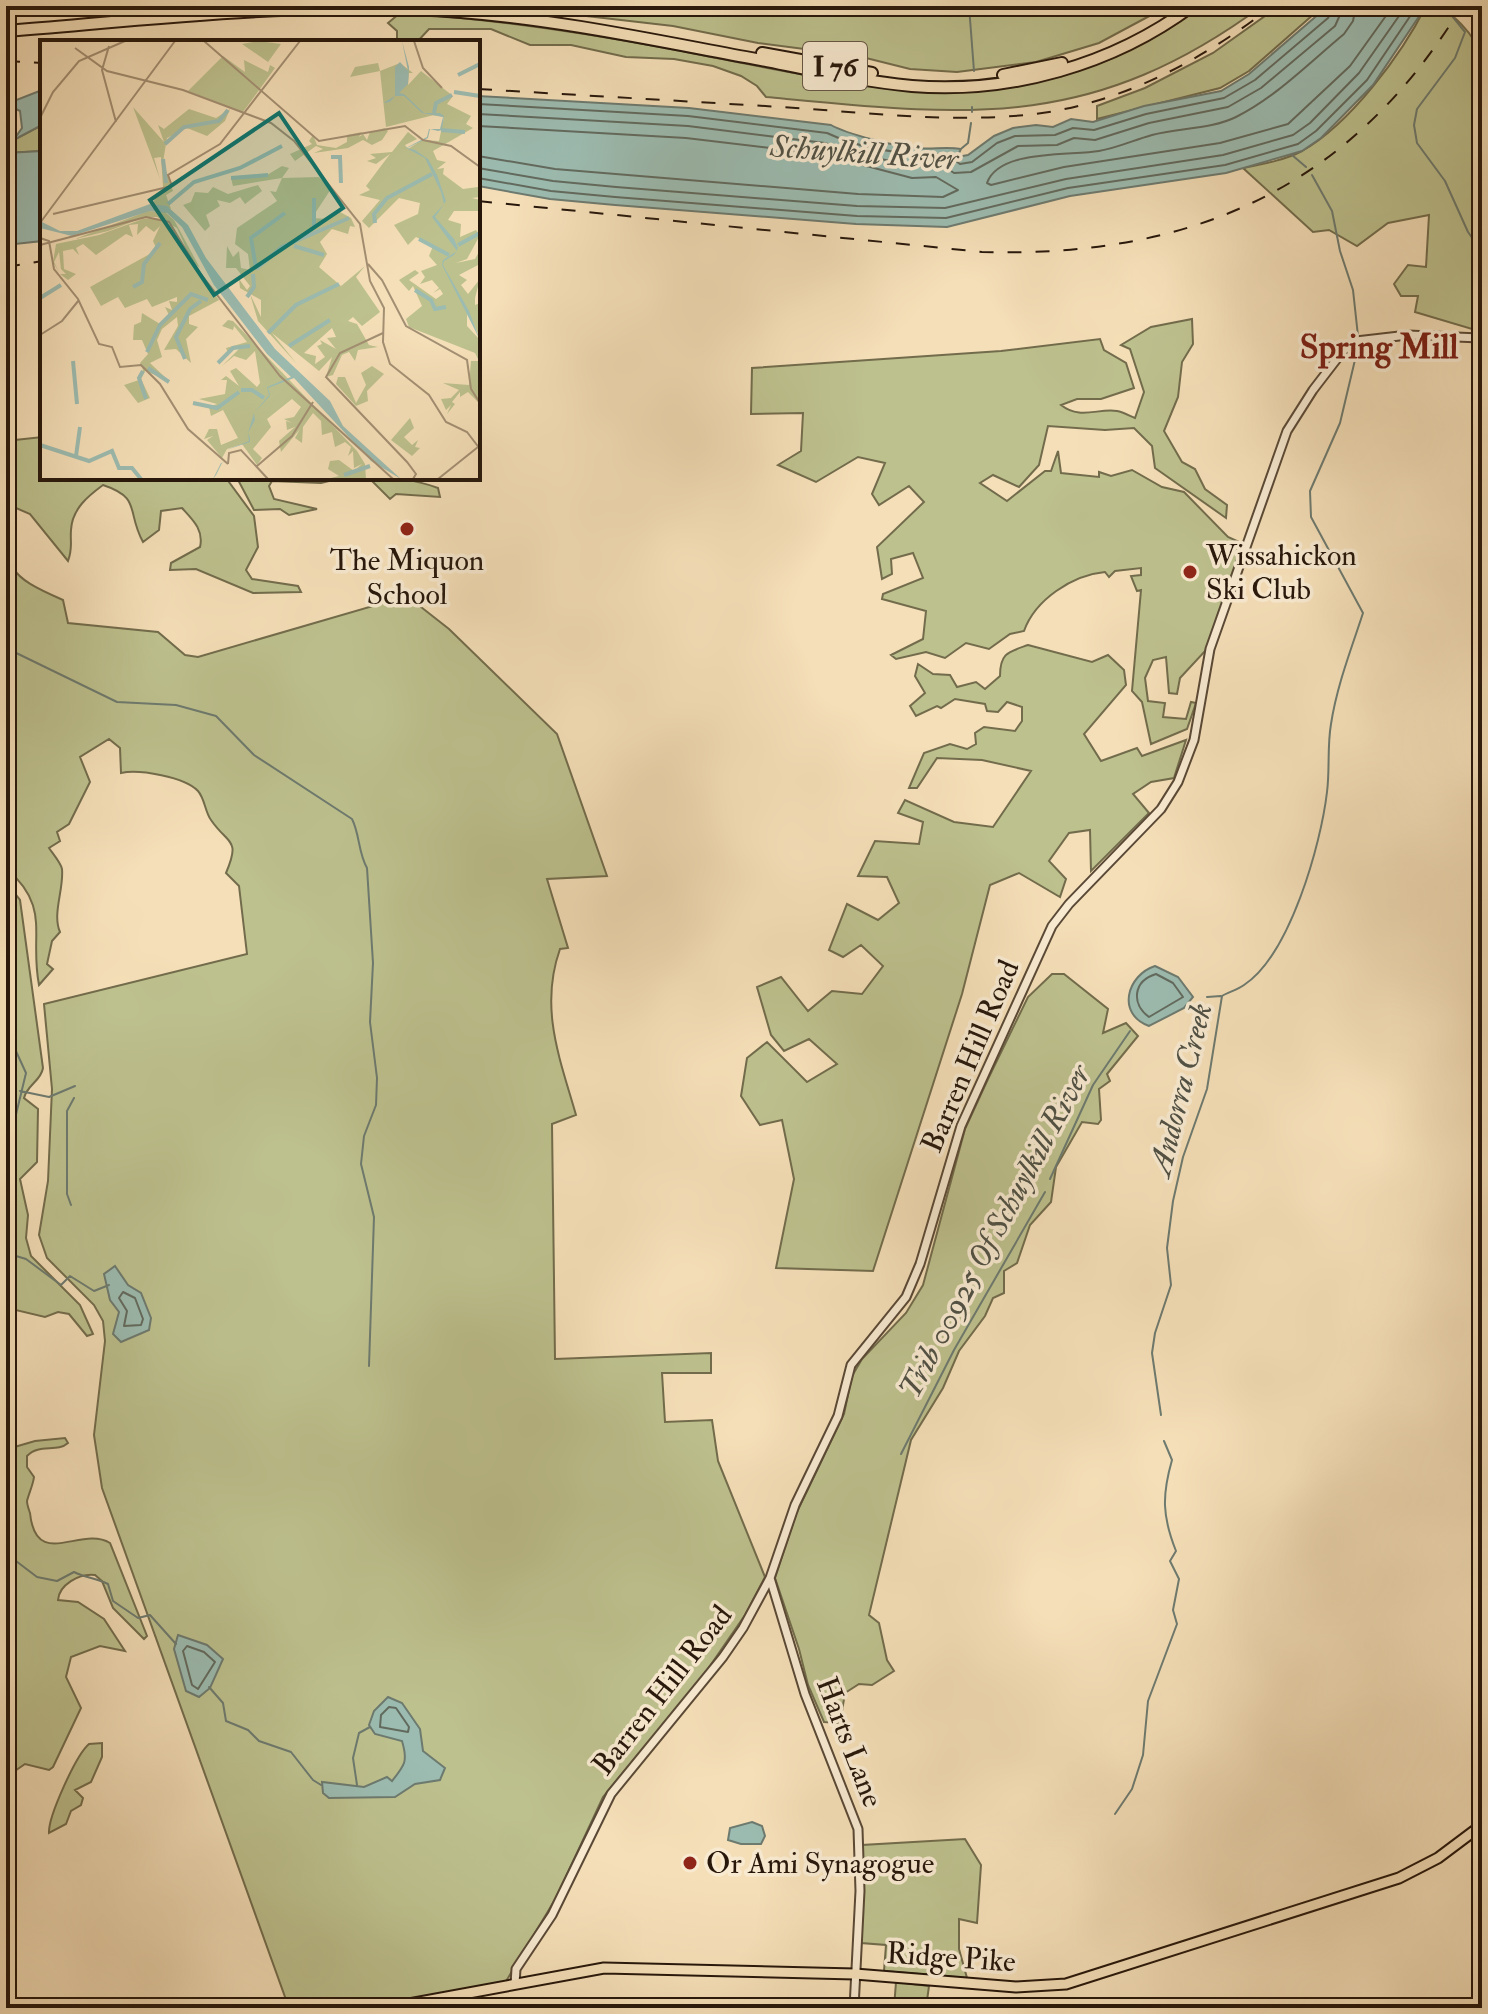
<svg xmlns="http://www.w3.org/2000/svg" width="1488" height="2014" viewBox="0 0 1488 2014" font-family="'IM FELL Double Pica',serif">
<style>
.green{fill:#bdc18e;stroke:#726c4c;stroke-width:2}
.water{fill:#9cbcb1;stroke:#6d7a6f;stroke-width:2}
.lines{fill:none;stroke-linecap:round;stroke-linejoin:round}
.shore{stroke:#626a5e;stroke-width:2}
.stream{stroke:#6d7a6f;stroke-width:2}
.minor-casing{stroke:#5a4936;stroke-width:11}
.major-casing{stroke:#27170b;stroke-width:13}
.highway-casing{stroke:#27170b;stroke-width:14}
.minor{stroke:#f8ead1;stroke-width:7}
.major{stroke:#f5dfb8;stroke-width:9}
.highway{stroke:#f5dfb8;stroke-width:10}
.rail{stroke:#27170b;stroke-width:2;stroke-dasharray:14 14;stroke-linecap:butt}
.poi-dot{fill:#8f2418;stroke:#f8ead1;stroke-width:3}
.labels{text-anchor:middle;stroke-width:7;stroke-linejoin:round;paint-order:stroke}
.shield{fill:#f8ead1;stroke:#665646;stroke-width:2}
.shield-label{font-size:28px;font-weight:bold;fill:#27170b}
.poi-label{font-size:30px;fill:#27170b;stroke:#f8ead1;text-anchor:start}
.street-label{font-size:30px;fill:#27170b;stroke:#f8ead1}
.water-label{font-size:32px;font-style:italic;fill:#505145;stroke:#f8ead1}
.quarter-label{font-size:34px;font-weight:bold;fill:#7a1f14;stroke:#f8ead1}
.inset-river{fill:none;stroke:#9cbcb1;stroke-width:4}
.inset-road{fill:none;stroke:#a38f73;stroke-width:2}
.view{fill:#0f766e;fill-opacity:0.15;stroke:#0f766e;stroke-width:4}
.inset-edge{fill:none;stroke:#27170b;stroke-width:4}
</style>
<rect width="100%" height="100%" fill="#f5dfb8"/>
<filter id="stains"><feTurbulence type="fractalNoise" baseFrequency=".0025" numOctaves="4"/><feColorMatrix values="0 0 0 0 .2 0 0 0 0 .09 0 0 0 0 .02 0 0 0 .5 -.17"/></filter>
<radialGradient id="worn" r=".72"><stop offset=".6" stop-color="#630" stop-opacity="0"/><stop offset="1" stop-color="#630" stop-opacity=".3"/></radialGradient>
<path class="green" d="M6 6H158L6 16Z
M499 6H814L825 13 838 6H1168L1099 43 1036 62 957 72 910 69 858 56 758 43 673 26Z
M1202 6H1262C1089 133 966 116 766 97L757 86 741 76 713 66 674 59 626 57 571 45H530L491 29H429L417 42H397V31L388 23 400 13C492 19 581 32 671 49 864 86 1029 135 1202 6Z
M1279 6H1323L1249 71 1220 88 1097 119V106L1145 88 1213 53Z
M1426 6C1451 6 1477 37 1482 60V332L1415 312 1418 296H1401L1394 284 1408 265 1426 267 1429 215 1388 223 1357 246 1329 230 1313 232 1243 168C1263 164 1285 160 1302 151 1350 124 1402 54 1426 6Z
M42 125V151L6 153V144Z
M1192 319 1193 344 1182 362 1178 397 1164 431 1182 462 1195 469 1205 489 1227 505 1226 518 1155 468 1152 446 1134 428 1105 430 1048 426 1039 465 1019 487 993 475 980 483 1007 501 1045 471H1051L1058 451 1061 473 1099 477V472L1111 476 1132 470 1162 487 1184 492 1228 537 1248 546 1207 649 1180 678 1177 694 1169 693 1166 657 1153 660 1145 678 1148 701 1165 703 1163 717 1186 719 1191 702 1196 703 1187 729 1151 744 1142 702 1132 691 1141 590 1137 591 1131 576 1141 575V568L1115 571 1109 577 1105 572C1072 575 1035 600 1024 631L1010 634 989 649 966 643 945 658 926 652 896 659 891 655 923 639 926 611 882 599 883 594 923 578 913 553 891 559 892 574 882 579 877 547 924 502 909 486 879 505 872 494 885 463 858 457 816 482 778 465 801 451 803 413 751 414 752 368 1001 351 1100 339 1104 350 1126 363 1134 388 1101 399H1077L1061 405C1080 420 1098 408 1117 411 1123 412 1130 416 1135 418L1144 392 1130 349 1121 345 1151 327Z
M42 437V478H226L254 516 258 547 246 570 252 579 298 586 301 592 253 593 196 569 170 570 171 563 200 547C204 530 193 520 182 508L161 511 159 530 143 542C126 511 142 498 103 485 88 496 72 509 71 530 70 543 73 548 68 561L30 514 9 505C1 568 8 576 63 600L68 623 158 632 185 655 198 657 407 596 449 629 557 734 607 876 547 879 568 948 560 949C539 1008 560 1059 576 1115L552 1124 555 1359 711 1353V1373H662L665 1422 712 1420 718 1461 765 1577 745 1615 701 1679 603 1797 556 1898 505 1983 371 2008H289L102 1488 94 1435 105 1341 103 1321 94 1305 47 1258 39 1235 48 1181 52 1089 44 1004 247 954 239 886 226 873C241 838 228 845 211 820 205 812 205 799 198 791 185 777 139 769 121 773L120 748 109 739 80 757 90 782 69 824 57 832 60 841 49 848C53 854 61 863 62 869 64 889 52 914 60 932L52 941 47 964 53 969 39 985C29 934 52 908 6 868V441Z
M237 478H341L321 483 272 481 269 486 274 499 317 509 289 515 280 509 254 510Z
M369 478C394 478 414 479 438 488L440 497 396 494 390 499Z
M1028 645 1092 662 1108 655 1124 670 1126 685 1084 734 1101 761 1137 748 1142 756 1186 740 1174 778 1151 782 1133 794 1149 813 1091 871 1090 830 1069 833 1049 861 1066 879 1060 897 1019 873 990 885 962 994 873 1271 776 1268 794 1179 782 1120 760 1125 741 1096 747 1058 767 1042 807 1082 837 1064 809 1039 784 1051 771 1035 757 987 781 977 808 1011 832 991 862 994 883 966 861 945 843 957 829 950 847 904 878 920 899 903 887 877 858 876 875 841 919 844 923 822 898 813 905 800 954 822 993 827 1031 771 982 760 937 758 917 788H909L924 753 950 744 967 749 976 744 975 733 984 727 1015 731 1022 721V707L1007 702 998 712 987 711 985 704 955 699 941 708 937 706 916 716 910 706 925 693 915 676 918 664 933 674 950 675 957 687 976 682 985 689 1000 676C1000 653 1008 652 1028 645Z
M6 882 20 900 43 1068C41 1081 27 1085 24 1098L38 1109 37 1162 20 1179 28 1215 26 1238 31 1256 80 1305 93 1334 87 1336 69 1314 58 1312 45 1317 16 1310 11 1316 6 1348Z
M1052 974H1064L1108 1009 1103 1033 1126 1023 1138 1036 1107 1074 1110 1081 1099 1089 1101 1120 1098 1124 1082 1122 1056 1167 1051 1202 1030 1225 1017 1263 1004 1271V1293L993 1298 985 1316 959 1351 943 1388 911 1440 869 1615 879 1623 887 1660 894 1671 872 1685 859 1684 845 1693 840 1723 824 1722 808 1685 799 1649 775 1578 796 1514 844 1414 852 1376 862 1359 906 1313 923 1285 965 1129 988 1079 1028 997Z
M6 1367 13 1411 7 1441 11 1448 35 1441 65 1438 68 1443C57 1453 39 1443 27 1456V1467L34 1477C33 1485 29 1493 27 1501 27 1505 29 1510 30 1513 36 1571 81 1525 110 1543L147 1636 144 1639 113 1608 102 1581 95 1575C79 1573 59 1585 58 1600L78 1602 104 1619 125 1651 100 1646 71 1657 66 1677 81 1708 53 1767 49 1770 25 1764 6 1777Z
M102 1743V1757L91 1782 75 1790 83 1798 81 1805 71 1811 66 1824 49 1833C48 1817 76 1755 89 1744Z
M965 1839 981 1865 977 1923 959 1919V1949L967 1978 884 1971 886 1945 861 1943 862 1845Z
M896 1982 929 1986 926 2008H894Z"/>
<path class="water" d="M1328 6H1426L1373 85 1321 138 1302 151 1226 173 1070 196 947 227 856 224 615 205 550 199 478 186V96L689 108 831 125C847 134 897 147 917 148 932 150 945 146 961 149L957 157 968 155 994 136 1013 128 1036 125 1053 127 1071 119 1093 122 1144 106 1221 91 1249 74Z
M42 90V125L6 144V137L17 135 22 128 20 111 6 104Z
M42 151V241L6 245V153Z
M1155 966 1178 977 1193 997 1184 1008 1149 1026C1116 1014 1127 975 1155 966Z
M115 1266 128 1285 141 1293 151 1318 149 1330 121 1342 113 1334 119 1312 110 1300 104 1274Z
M178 1635 207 1645 223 1659 210 1688 199 1697 186 1691 174 1649Z
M388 1697 402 1703 420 1729 423 1751 445 1768 440 1780 415 1784 395 1797 329 1798 323 1793 322 1782 364 1787 387 1777 392 1781C405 1765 408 1761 402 1741L375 1734 369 1725 374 1711Z
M752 1822 762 1826 765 1836 761 1844H741L728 1840 730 1828Z"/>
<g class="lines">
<path class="shore" d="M1356 6 1353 21 1344 34C1309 63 1276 97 1236 117 1212 129 1178 128 1152 135 1134 140 1117 148 1099 151 1070 156 999 149 987 183L991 185 1064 167 1220 143 1288 124 1350 66 1393 6
M478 104 688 116 827 133C863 150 908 155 946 154L960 164 972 162 997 143 1015 136 1055 135 1073 128 1094 130 1146 114 1224 98 1255 80 1328 18 1334 6
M478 114 688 126 825 143 839 149 915 167 941 164 954 173 971 172 1018 146 1057 145 1074 138 1095 140 1149 123 1228 107 1261 88 1335 26 1344 6
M478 126 686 138 821 154 912 178 936 177 958 190 943 197 858 194 555 169 478 156
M478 168 553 181 616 187 857 206 945 208 1066 179 1223 155 1293 135 1310 123 1359 73 1406 6
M478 178 551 191 615 197 857 216 946 218 1068 188 1225 165 1298 144 1316 131 1367 80 1417 6
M1156 974 1173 983 1183 997 1149 1017C1131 1004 1133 981 1156 974Z
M123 1292 135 1298 143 1319 141 1325 124 1326 127 1311 119 1298Z
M187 1646 204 1652 215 1662 198 1689 192 1685 183 1651Z
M389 1707 396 1708 409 1727 408 1732 380 1727 381 1715Z"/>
<path class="stream" d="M969 6 974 71
M1444 6 1465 32 1455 58 1417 109 1414 125 1417 143 1445 181 1468 232 1482 252
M972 112V107
M962 148 968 143 971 123
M1292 155 1306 167
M1312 175 1332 211 1340 251 1353 290 1358 336
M6 648 117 702 176 705 216 716 254 755 352 819C360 835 358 852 367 868L373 963 370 1022 377 1078 376 1105 364 1136 361 1164 374 1217 369 1366
M1207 997 1221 996
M6 1040 15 1049 26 1073 6 1156
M20 1091 49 1097 75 1086
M1050 1179 1093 1085 1130 1031
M71 1205 67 1194V1111L74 1098
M6 1253 26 1259 61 1285 70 1276 94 1291 109 1285
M1161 1415 1152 1353 1155 1333 1171 1285 1167 1248 1173 1201 1183 1157 1207 1089 1222 996C1229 992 1237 990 1244 985 1290 955 1321 844 1327 792 1330 769 1327 747 1331 724 1337 685 1351 650 1363 613L1311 517 1310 491 1340 423 1359 343
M901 1454 954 1350 1045 1192
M6 1566 16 1561 37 1577 57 1581 74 1572C86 1578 96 1578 108 1584L113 1601 138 1618 150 1615 176 1644
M209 1687 223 1703 226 1721 248 1730 259 1741 291 1752 313 1780 321 1785
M357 1785 353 1758 359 1733 370 1727
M1115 1814 1132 1789 1143 1755 1148 1701 1177 1624 1173 1610 1179 1579 1170 1561 1176 1551C1162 1516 1162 1495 1172 1460L1164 1441"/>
<g class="minor-casing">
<path id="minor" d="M770 1578 805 1694 858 1829 860 1891 854 2008
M515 1984 516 1969 552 1915 611 1794 723 1657 743 1628 770 1578 795 1505 838 1416 851 1365 906 1297 920 1264 961 1126 1052 926 1069 904 1161 809 1178 782 1194 740 1210 649 1287 431 1313 390 1343 351 1356 341 1408 335 1480 338"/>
</g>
<g class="major-casing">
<path id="major" d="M1482 334V338
M387 2008 604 1968 855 1974 1016 1987 1066 1984 1399 1878 1438 1858 1482 1825"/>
</g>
<g class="highway-casing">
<path id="highway" d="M6 31C156 19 311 0 461 12 561 20 658 41 756 59 807 69 859 81 912 86 1010 94 1113 65 1192 6
M762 53 872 73
M1003 75 1062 63"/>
</g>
<use href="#minor" class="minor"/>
<use href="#major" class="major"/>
<use href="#highway" class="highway"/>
<path class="rail" d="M6 61 42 63
M478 89C579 95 680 101 782 107 862 112 944 123 1025 115 1115 107 1202 61 1272 6
M478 201 982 252C1192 258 1351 188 1462 6
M6 267 42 261"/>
</g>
<g class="poi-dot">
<circle cx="407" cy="529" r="8"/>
<circle cx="1190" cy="572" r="8"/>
<circle cx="690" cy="1863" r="8"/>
</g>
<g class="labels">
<rect class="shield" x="803" y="42" width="64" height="48" rx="6"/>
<g class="shield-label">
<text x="835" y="76">I 76</text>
</g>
<g class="poi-label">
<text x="1206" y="565">Wissahickon<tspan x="1206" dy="34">Ski Club</tspan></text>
<text x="407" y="570" text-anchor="middle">The Miquon<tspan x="407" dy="34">School</tspan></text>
<text x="706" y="1873">Or Ami Synagogue</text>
</g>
<g class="street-label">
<text transform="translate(970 1056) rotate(-67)" y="10">Barren Hill Road</text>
<text transform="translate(662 1690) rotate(-52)" y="10">Barren Hill Road</text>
<text transform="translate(850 1742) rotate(69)" y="10">Harts Lane</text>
<text transform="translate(951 1957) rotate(4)" y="10">Ridge Pike</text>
</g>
<g class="water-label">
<text transform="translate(864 152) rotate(4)" y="11">Schuylkill River</text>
<text transform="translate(1180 1089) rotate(-76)" y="11">Andorra Creek</text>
<text transform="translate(994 1231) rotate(-62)" y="11">Trib 00925 Of Schuylkill River</text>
</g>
<g class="quarter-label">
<text x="1379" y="358">Spring Mill</text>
</g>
</g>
<g transform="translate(40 40)">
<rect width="440" height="440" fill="#f5dfb8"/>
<path d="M219 1 241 4 228 22 202 4ZM183 16 205 32 204 20 228 32 230 25 235 28 203 72 148 51ZM338 23 340 31 360 23 373 33H369L368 45 381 31 413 56 407 64 431 76 426 84 433 88 393 111 397 120 406 122 397 129 404 128 403 134 423 149 438 147 440 157 432 158 440 160 438 171H414L408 180 421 184 420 197 436 190 440 195 427 219 416 223 435 219 440 210V224L419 235 427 240 421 245 428 254 440 239 435 258V265L440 263V298L427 270V286L440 300V364L428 352 420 357V352L412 362 415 364 407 374 411 365 406 370 401 359 411 358 419 350 403 343 429 345 431 321H439L435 313 369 287 366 279 382 266 373 246 369 251 359 240 375 230 379 233 369 240 396 259 403 254 400 249 393 253 399 248 392 240 380 244 385 237 381 231 397 225 389 216 393 206 376 197 368 205 354 185 378 174 380 163 359 158 329 188 322 181 340 160 319 155 330 150 326 146 350 114 336 124 327 121 336 118 330 114 352 112 368 92 377 99 365 105 368 109 382 100 399 101 404 77 382 73 394 75 346 87 340 31 310 37 315 27ZM93 67 124 102 118 85 124 89 149 69 176 78 190 69 185 81 167 96 147 88 127 98 123 122 133 151 126 155 131 169 112 164 123 147 121 117 114 118 120 139ZM345 88 348 91 342 100 332 105 323 100 308 108 274 113 283 109 276 106 255 121 250 114 272 104 269 101 273 95 277 105 296 108 307 102V95L322 92 319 97 323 94 327 100 330 92ZM242 126 249 128 242 138 279 137 291 149 272 178 289 179 300 172 311 178 315 187 310 186 308 194 292 189 280 202 287 214 279 227 301 246 325 226 316 237 340 272 322 286 313 277 308 281 317 284 329 305 338 307 318 310 315 321 309 312 302 315 293 335 286 337 292 317 279 331 232 293 257 324 218 281 210 254 221 277V260L200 248 199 239 207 250 210 246 196 228H186L187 206 193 217 199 211 201 228 210 230 208 214 195 204 197 188 237 161 230 151 236 152 242 138 193 146 191 138 227 135ZM292 288 296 297 287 298 296 309 280 300 282 304 277 306 285 317 275 324 276 316 264 313ZM218 145 222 151 205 164 200 157 190 163 177 160 180 166 166 175 170 186 165 191 143 165 151 162 155 152 168 153 173 147 188 154ZM108 171 125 172 134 180 160 228 154 223 156 229 179 260 149 276V284L158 287 146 299 151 323 136 309 124 310 138 286 137 277 122 289 117 300 122 317 110 323 128 340 105 331 101 339 110 358 98 363 84 345 99 340 103 330 100 323 108 314 102 300H93L94 285 101 282 102 273 120 284 129 275 125 267 132 270 129 261 137 262V257L112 267 107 259 85 268 78 257 61 266 50 247 117 210 113 201 120 186 114 192 106 186 97 195 98 184 89 185 93 197 86 194 56 215 43 204 36 208 39 215 33 209 23 211 24 229 36 234 28 240 20 234H26L21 229 19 212 14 222 19 232 13 222 16 204 59 195 103 179 113 178 133 186 151 219 137 188 117 177H105L68 191 35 199ZM188 280 193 281 317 411 325 424 326 439H287L299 436 288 429 290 421 299 420 314 431 322 424 314 428 313 411 308 416 311 407 305 402 295 407 292 392 282 395 281 381 273 373 263 387 262 403 255 398 260 389 241 412 239 401 255 387 247 390 246 381 252 383 244 379 254 377 261 367 252 359 227 379 231 387 213 409 222 418 217 425 202 404 187 409 182 418 167 400 173 396 164 399 169 389H177L181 405 198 398 183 370 171 376 169 367 163 369 177 364 159 359 185 354 187 340H181L186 336 199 346 190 331 196 328 217 347 220 343 215 311 206 320 194 316 182 326 199 309 195 306 188 313 186 308 207 302 194 286 193 290 182 286ZM332 326 344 334 327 351 328 361 316 366 296 344 298 337H305L316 363 326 345 321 333ZM370 378 374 388 364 397 372 405 378 400 375 407 380 408 372 416 351 400Z" fill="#bdc18e" fill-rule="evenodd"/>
<path d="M362 1 369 27 368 44 359 53 364 54 384 73H400L404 76 402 90 398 91 390 89 388 98 367 108 375 110 388 119 397 135 406 161 395 177 414 199 418 208 414 215 404 221 403 225 429 271 440 300 402 225 403 220 417 211 392 177 404 164 401 152 385 118 366 108 387 97 389 89H400L403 77 382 73 364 56H355L350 62 343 63 355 56V27L360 22 368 31ZM110 164 127 166 148 185 166 218 235 309 290 361 303 386 361 439 331 421 254 338 228 348 230 354 229 357 214 373 215 380 208 393 210 398V402L186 410 188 422 182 423 176 435 173 439 181 423 188 422 186 410 209 401 208 393 214 373 229 355 227 347 251 337 227 314 174 245 142 187 127 173 110 171 32 196 0 188V181L20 191H37Z" fill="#9cbcb1"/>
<path class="inset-river" d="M418 35 440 24M414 52 440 56M394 73 396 63 412 55M401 90 425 92M125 104 144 87 179 81 188 70M291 117H300L301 143M123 119 126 143M191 138 228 135M128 164 154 142 200 128 242 106M335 183 334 174 347 158 392 134M274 189V158M379 199 409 215M418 205 440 193M254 206 284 215M216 228 211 198 245 173M216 229 242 207 309 178M93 247 102 242 104 224 120 203M375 250 391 260 395 269 406 267M207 257 214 247 213 234M0 258 21 245M228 293 256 265 299 244M249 306 290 280M107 312 120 285 151 254 168 260M145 319 136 297 150 269 161 261M33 321 37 364M178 323 193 308 210 306M108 328 129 342M103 331 99 338 106 359M201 350H212L224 358M153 363 177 368 199 352M0 405 49 421 72 411 79 428H92L101 439M36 416 40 387M304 435 330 426"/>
<path class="inset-road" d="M164 1 279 101 365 86 383 100 411 106 440 127M374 1 383 28 402 48M69 6 62 30 76 82M35 8 67 31 143 50 231 83 254 101 320 184 330 241 344 268 343 302 350 324 389 355 406 382 427 392 440 409M0 78 13 52 39 21 85 1M13 174 132 146 128 135 180 104 260 1M0 183 135 1M0 198 9 201 14 229 38 259 59 304 72 307 80 327 101 325 120 344 148 389 188 424M0 205 106 177 129 182 160 233 240 336 353 439M328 224 342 240 366 286 427 320 431 349 440 363M343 293 300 313 286 337 367 422 376 434 373 439M0 295 22 281 39 260M188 424 189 413 201 410 228 439M217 426 252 396 273 362M398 439 438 407"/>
<path class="view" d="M239 73 303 168 174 255 110 160Z"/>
<rect width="440" height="440" class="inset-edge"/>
</g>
<rect width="1488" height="2014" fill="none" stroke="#f5dfb8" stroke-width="32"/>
<rect x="8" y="8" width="1472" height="1998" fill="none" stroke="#27170b" stroke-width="4"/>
<rect x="16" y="16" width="1456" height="1982" fill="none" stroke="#27170b" stroke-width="2"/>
<rect width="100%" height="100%" filter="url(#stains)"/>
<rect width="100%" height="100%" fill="url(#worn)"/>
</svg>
